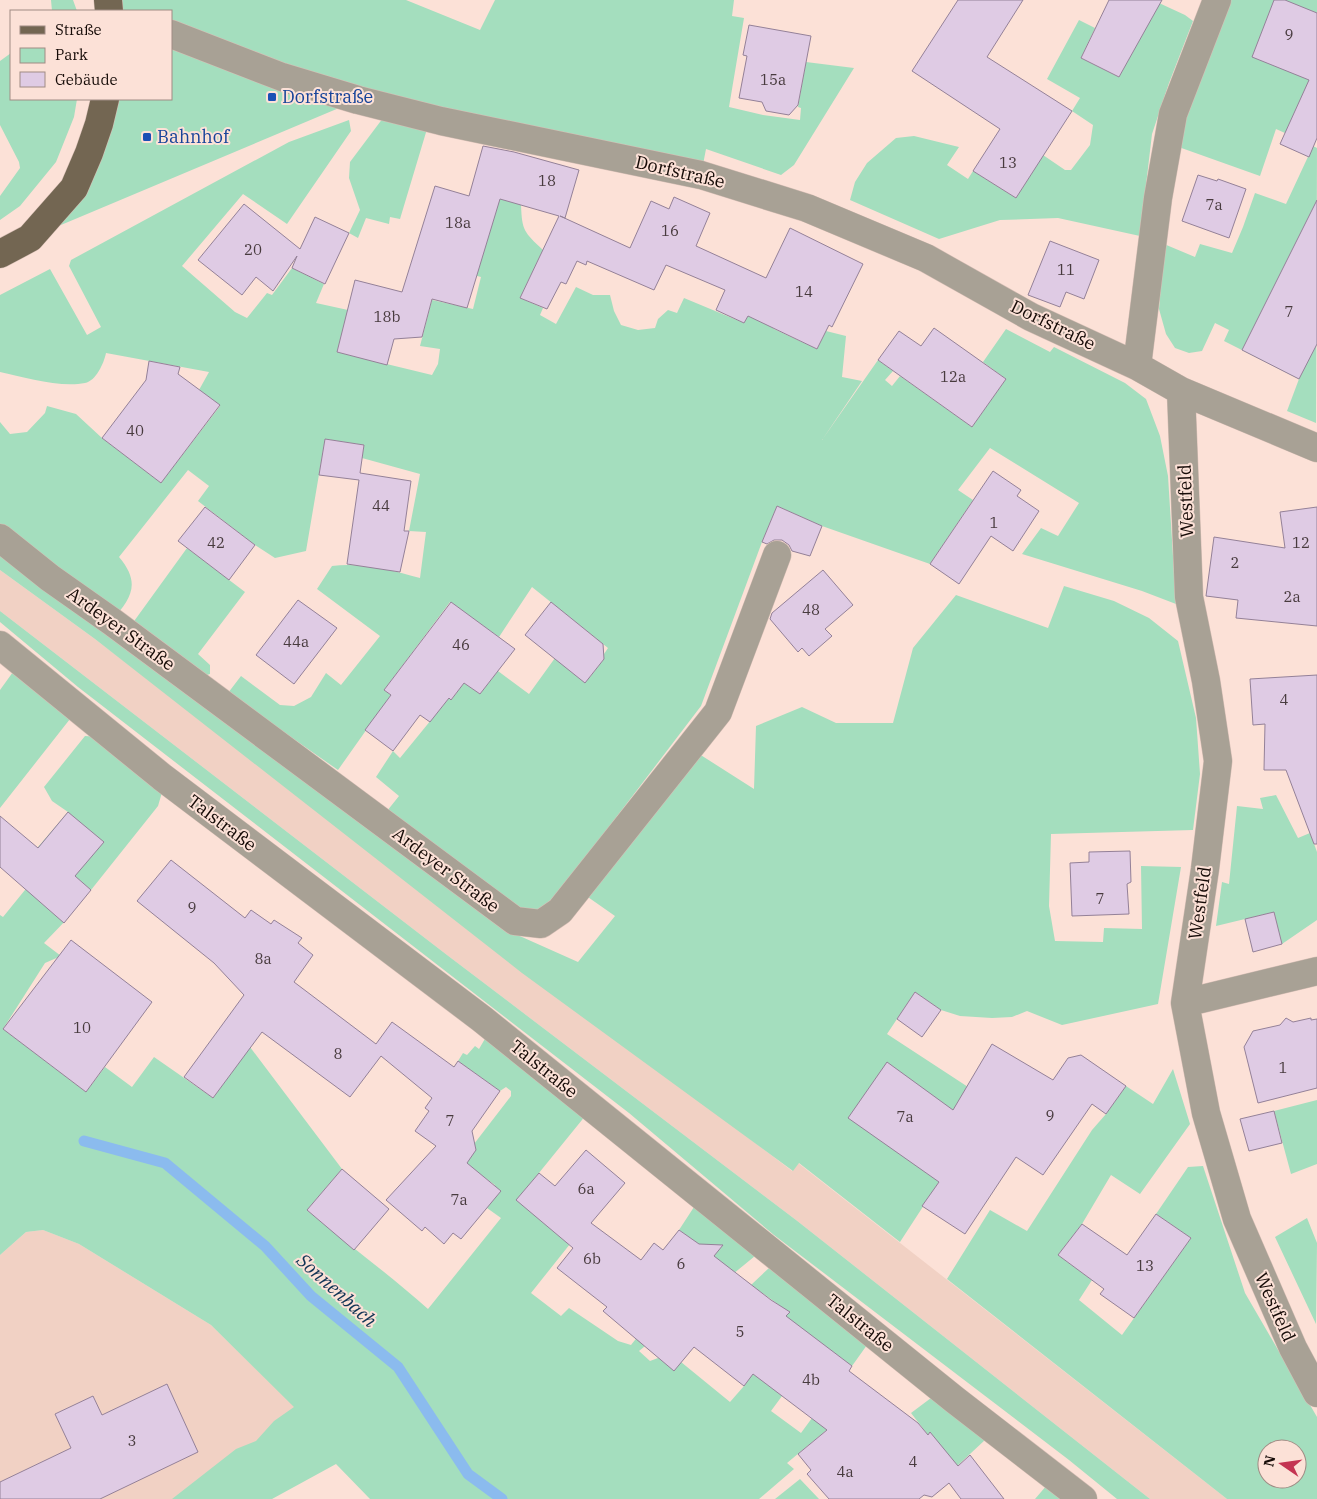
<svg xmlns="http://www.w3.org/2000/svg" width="1317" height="1499" viewBox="0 0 1317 1499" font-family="'IBM Plex Serif',serif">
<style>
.built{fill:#f1d1c4}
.green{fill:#a4debe;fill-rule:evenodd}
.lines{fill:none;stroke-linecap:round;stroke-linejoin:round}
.stream{stroke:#8bbbee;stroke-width:11}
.building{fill:#dfcbe4;stroke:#948198}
.minor-casing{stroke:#d7bfb6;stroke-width:29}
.major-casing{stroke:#d7bfb6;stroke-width:29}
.minor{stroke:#a8a195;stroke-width:28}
.major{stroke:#736652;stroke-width:28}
.transit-dot{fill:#1a4fb4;stroke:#fce1d7;stroke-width:2}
.labels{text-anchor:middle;stroke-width:4;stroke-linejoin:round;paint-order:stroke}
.number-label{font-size:15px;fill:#483b3e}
.transit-label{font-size:18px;fill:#164399;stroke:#fce1d7;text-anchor:start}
.street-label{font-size:18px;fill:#160b07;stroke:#fce1d7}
.water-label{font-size:19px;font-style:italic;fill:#113455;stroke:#fce1d7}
</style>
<rect width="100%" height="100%" fill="#fce1d7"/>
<path class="built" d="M0 570 95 639 792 1171 798 1163 1227 1499H1150L796 1220 447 955 0 611Z
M43 1230 79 1244 211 1325 295 1407 272 1499H0V1255L26 1232Z"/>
<path class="green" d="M51 0H73L77 11H52Z
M108 0H406L480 30 495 0H734L732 16 744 18 729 107 763 115 800 120 801 108 798 107 806 62 854 68 794 165 781 175 706 149 701 175 358 100 30 238 74 188 106 99H171V11H109Z
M1228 0H1317V128L1285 133 1276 129 1260 176 1173 145Z
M1159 3 1185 15 1193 21 1169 83 1152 134 1140 236 1058 218 1000 220 939 239 850 200 855 182 867 163 896 138 914 136 959 147 947 165 968 179 973 171 1016 198 1043 155 1065 170H1071L1090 145 1093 125 1072 111 1080 98 1047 79 1079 20 1095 28 1081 58 1119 77Z
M11 53V99H77L74 117 56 162 20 206 0 220V196L20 168 19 162 0 125V61Z
M383 118 427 129 400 219 390 217 389 224 366 218 358 238 349 233 360 210 349 178 350 162Z
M349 120 351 131 287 224 243 194 182 266 235 312 247 318 267 293 272 295 292 268 324 284 316 303 348 310 337 352 432 375 438 364 440 349 420 346 432 300 473 309 481 277 413 259 501 187 521 205C522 231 524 232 543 250L520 298 543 308 540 315 556 324 576 287 593 295H610L614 311 621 325 638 330 655 328 658 319 668 310 677 313 684 298 744 323 753 306 774 329 817 349 826 331 846 336 842 377 862 381 822 440 878 360 893 371 885 380 892 386 900 376 972 427 1006 379 983 362 1006 329 1050 352 1054 347 1125 383 1146 399 1160 436 1168 476 1176 604 1142 591 1022 554 1041 528 1058 536 1079 503 990 448 958 490 973 500 930 564 822 526 777 506 762 542 701 706 551 903 534 913 516 912 387 811 399 796 376 777 393 751 400 758 449 698 452 699 464 683 480 694 498 671 529 694 555 658 579 677H590L604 659V654L608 648 532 587 499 637 450 602 384 690 391 695 338 770 228 693 241 676 280 705 294 706 311 697 326 673 341 685 380 636 317 589 332 566C360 562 392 570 420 578L426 532 409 531 420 474 362 458 364 445 325 439 306 551 275 558 255 545 198 501 209 486 188 470 119 557C141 583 132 598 111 621L513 933 578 962 615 916 585 895 696 752 754 789 756 726 802 707 836 723H893L913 648 956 595 1048 628 1064 586 1114 601 1149 618 1178 641 1196 718 1200 774 1193 830 1051 834 1049 906 1055 941 1103 942 1104 928 1142 929 1141 866 1181 867 1158 1004 1062 1025 1027 1011 1012 1017 992 1018 960 1016 941 1010 915 992 887 1034 991 1102 900 1242 799 1163 793 1171 522 973 95 639 0 570V422L10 434 27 432 45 413 47 406 76 414 102 438 161 483 220 406 199 390 209 372 106 353C104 363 96 381 85 383 60 388 24 377 0 372V295L50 269 87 335 101 327 69 266 71 260 289 142Z
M1313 146 1317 148 1316 423 1287 411 1299 379 1224 341 1229 330 1215 323 1202 351 1189 353 1175 348 1166 334 1159 309 1164 244 1195 257 1200 244 1232 253 1243 227 1255 193 1286 204Z
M187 548 245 592 198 654 210 665V674L204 676 132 624Z
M0 611 447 955 796 1220 1150 1499H1117L1069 1460 774 1235 629 1113 78 687 0 622Z
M13 672 70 719 0 808V690Z
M85 736 100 737 163 789 158 806 91 890 65 868 44 895 70 916 44 943 61 956 45 963 3 1029 86 1092 105 1067 132 1087 154 1057 213 1098 250 1047 342 1169 307 1210C347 1244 389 1274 428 1309L501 1218 487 1208 495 1194V1185L485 1178H477L458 1162 474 1144 511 1096V1091L506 1087 500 1091 458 1061 463 1053 467 1055 475 1046 479 1049 486 1037 586 1115 517 1200 570 1244 531 1293 561 1316 569 1308 618 1341 631 1345 662 1306 714 1256 679 1230 694 1207 755 1256 639 1351 650 1361 658 1358 681 1362 730 1402 744 1386 760 1351 788 1314 779 1305 751 1285 770 1267 867 1345 852 1366 813 1337 782 1396 771 1411 801 1433 812 1418 847 1413 787 1463 794 1469 759 1499H370L336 1464 272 1499H172L236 1449 256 1441 274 1421 294 1407 211 1325 79 1244 43 1230 26 1232 0 1255V915L3 917 51 858 38 847 68 812 52 801 44 787Z
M1276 795 1298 838 1310 833 1317 852V920L1282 944 1274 912 1216 926 1222 882 1229 884 1237 806 1263 809 1260 798Z
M1173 1069 1190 1124 1140 1194 1111 1175 1082 1224 1058 1255 1092 1280 1079 1300 1122 1335 1191 1238 1156 1214 1188 1167 1203 1166 1245 1293 1317 1417V1499H1227L947 1279 990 1210 1027 1231 1092 1130 1106 1114 1126 1086 1153 1104ZM1267 1449H1297V1479H1267Z
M1317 1100V1164L1291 1174 1274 1111Z
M1307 1218 1317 1243 1316 1324 1275 1237Z
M931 1398 985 1440 956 1467 930 1433 928 1435 911 1413Z
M800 1479 819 1499H775Z
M1047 1485 1066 1499H1035Z"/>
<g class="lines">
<path class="stream" d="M84 1141 165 1163 265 1246 311 1296 398 1367 468 1474 502 1499"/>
</g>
<path class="building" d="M958 0H1023L987 57 1072 111 1016 198 973 171 1000 129 912 71Z
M1109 0H1162L1119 77 1081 58Z
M1274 0H1285L1317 13V138L1309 157 1280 144 1309 80 1252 57Z
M749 25 811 36 798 105 789 115 766 111 762 102 739 98 747 56 743 55Z
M483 146 514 152 579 170 565 218 560 216 630 248 651 201 669 209 674 197 710 213 696 246 766 278 790 228 863 264 832 327 829 325 817 349 748 316 744 323 716 310 725 290 666 265 654 290 587 261 586 265 577 261 566 284 561 282 547 309 520 298 559 216 500 199 467 308 432 299 422 337 394 339 387 365 337 352 355 280 402 292 435 186 469 196Z
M1198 175 1217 181 1218 179 1246 189 1229 238 1182 221Z
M1317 200V344L1299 379 1242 350Z
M244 204 300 249 315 217 349 233 325 284 292 268 297 256 273 291 256 277 242 295 198 260Z
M1050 241 1099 260 1084 299 1066 292 1060 307 1028 295Z
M934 328 1006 379 972 427 878 360 899 331 921 346Z
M149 361 180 367 178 374 220 405 161 483 102 438 146 380Z
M325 439 364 445 360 473 411 481 404 531H409L400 572 347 564 359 480 319 475Z
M993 471 1021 490 1017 496 1039 511 1013 551 991 536 959 584 930 564Z
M777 506 822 526 810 556 792 551 789 545 782 540H774L767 544 762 542Z
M205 507 255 545 229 580 178 541Z
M1317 507V626L1236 618 1238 600 1206 596 1214 537 1285 548 1280 512Z
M823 570 853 605 825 629 832 636 809 656 802 648 798 652 770 619 772 613Z
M298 600 337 628 294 684 256 655Z
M451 602 515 649 480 694 464 683 451 700 449 698 430 722 420 715 393 751 365 730 391 695 384 690Z
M551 602 603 644 604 659 585 683 525 635Z
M1317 675V844H1314L1286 770H1264L1265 724 1253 725 1250 679Z
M68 812 104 842 75 876 91 890 64 923 0 867V816L38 848Z
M1130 851 1131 882 1127 884 1129 914 1072 916 1070 863 1089 862V852Z
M171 860 245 918 251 910 271 924 274 920 302 938 298 943 313 955 294 982 376 1044 392 1022 454 1067 458 1061 500 1091 472 1131 476 1150 467 1163 501 1191 461 1239 453 1233 444 1244 425 1227 422 1231 386 1200 436 1146 415 1131 429 1111 425 1108 432 1098 381 1056 350 1097 262 1032 213 1098 184 1077 244 995 214 963 137 901Z
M1274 912 1282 944 1253 952 1245 919Z
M71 940 152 1002 86 1092 3 1029Z
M915 992 941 1010 922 1037 897 1019Z
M1286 1018 1293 1022 1311 1018V1020L1317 1019V1088L1258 1103 1244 1047 1253 1031 1280 1025Z
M992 1044 1053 1080 1068 1058 1081 1055 1126 1086 1106 1114 1092 1104 1043 1175 1016 1157 965 1234 922 1206 939 1182 848 1118 887 1062 953 1110Z
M1274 1111 1282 1143 1249 1151 1240 1119Z
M586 1150 625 1183 591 1223 641 1260 654 1243 663 1250 679 1230 699 1244 723 1245 714 1256 771 1300 790 1312 786 1316 852 1366 849 1371 918 1423 928 1435 930 1432 958 1466 970 1455 1004 1499H961L949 1483 932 1497 924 1495 919 1499H829L807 1474 811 1470 798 1454 827 1430 753 1374 744 1386 694 1347 674 1371 603 1311 607 1307 557 1268 573 1248 516 1200 539 1173 555 1186Z
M342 1169 389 1209 354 1250 307 1210Z
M1156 1214 1191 1238 1134 1318 1100 1294 1104 1289 1058 1255 1082 1224 1127 1255Z
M167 1384 198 1452 100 1499H0V1482L71 1448 55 1414 93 1396 102 1415Z"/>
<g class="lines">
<g class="minor-casing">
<path id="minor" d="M171 34 282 77 358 100 441 121 701 175 807 208 926 258 1031 317 1137 366 1181 391 1317 448
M1137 366 1158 198 1173 114 1217 0
M1181 391 1189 597 1206 681 1218 761 1205 869 1185 1003 1206 1113 1237 1219 1293 1348 1317 1393
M0 538 50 578 111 621 515 921 541 924 560 911 718 712 777 555
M0 645 162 777 482 1019 955 1400 1083 1499
M1185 1003 1317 971"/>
</g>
<g class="major-casing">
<path id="major" d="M108 0 109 11
M0 254 30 238 74 188 89 153 99 124 105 99"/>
</g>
<use href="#minor" class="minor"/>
<use href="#major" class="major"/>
</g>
<g class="transit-dot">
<rect x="267" y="92" width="10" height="10" rx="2.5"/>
<rect x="142" y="132" width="10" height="10" rx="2.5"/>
</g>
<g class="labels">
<g class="number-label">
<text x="1289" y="40">9</text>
<text x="773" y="85">15a</text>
<text x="1008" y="168">13</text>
<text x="547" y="186">18</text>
<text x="1214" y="210">7a</text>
<text x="458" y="228">18a</text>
<text x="670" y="236">16</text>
<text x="253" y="255">20</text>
<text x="1066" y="275">11</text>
<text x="804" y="297">14</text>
<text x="1289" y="317">7</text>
<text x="387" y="322">18b</text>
<text x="953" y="382">12a</text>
<text x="135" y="436">40</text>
<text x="381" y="511">44</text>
<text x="994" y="528">1</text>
<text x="216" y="548">42</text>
<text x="1301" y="548">12</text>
<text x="1235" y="568">2</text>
<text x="1292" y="602">2a</text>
<text x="811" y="615">48</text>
<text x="296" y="647">44a</text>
<text x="461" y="650">46</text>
<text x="1284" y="705">4</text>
<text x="1100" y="904">7</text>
<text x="192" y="913">9</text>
<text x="263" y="964">8a</text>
<text x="82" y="1033">10</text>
<text x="338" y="1059">8</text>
<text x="1283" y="1073">1</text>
<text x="1050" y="1121">9</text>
<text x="905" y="1122">7a</text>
<text x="450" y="1126">7</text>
<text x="586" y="1194">6a</text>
<text x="459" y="1205">7a</text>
<text x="592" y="1264">6b</text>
<text x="681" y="1269">6</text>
<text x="1145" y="1271">13</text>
<text x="740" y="1337">5</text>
<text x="811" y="1385">4b</text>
<text x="132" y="1446">3</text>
<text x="913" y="1467">4</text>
<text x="845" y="1477">4a</text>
</g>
<g class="transit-label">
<text x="282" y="103">Dorfstraße</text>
<text x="157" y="143">Bahnhof</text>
</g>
<g class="street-label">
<text transform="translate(680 172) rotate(13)" y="6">Dorfstraße</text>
<text transform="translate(1053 325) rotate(26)" y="6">Dorfstraße</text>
<text transform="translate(1186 501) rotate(-92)" y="6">Westfeld</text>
<text transform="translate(121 629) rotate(36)" y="6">Ardeyer Straße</text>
<text transform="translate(222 823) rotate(37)" y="6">Talstraße</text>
<text transform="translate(446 870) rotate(37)" y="6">Ardeyer Straße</text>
<text transform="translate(1200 903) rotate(-82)" y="6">Westfeld</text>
<text transform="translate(544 1069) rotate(39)" y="6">Talstraße</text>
<text transform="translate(1275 1307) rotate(66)" y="6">Westfeld</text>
<text transform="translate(860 1323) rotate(39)" y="6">Talstraße</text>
</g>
<g class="water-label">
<text transform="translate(337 1290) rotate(42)" y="7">Sonnenbach</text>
</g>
</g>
<rect x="10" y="10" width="162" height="90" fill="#fce1d7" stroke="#a08b84"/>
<rect x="20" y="26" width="25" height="8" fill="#736652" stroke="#a08b84"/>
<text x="55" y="35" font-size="15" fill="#160b07">Straße</text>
<rect x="20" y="48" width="25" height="15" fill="#a4debe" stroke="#a08b84"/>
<text x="55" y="60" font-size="15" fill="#160b07">Park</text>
<rect x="20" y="72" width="25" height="15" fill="#dfcbe4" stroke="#a08b84"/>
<text x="55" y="85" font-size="15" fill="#160b07">Gebäude</text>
<g transform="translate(1282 1464) rotate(283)"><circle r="24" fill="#fce1d7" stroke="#a08b84"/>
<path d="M0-4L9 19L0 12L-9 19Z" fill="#c43452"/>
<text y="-8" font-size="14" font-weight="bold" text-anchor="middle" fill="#160b07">N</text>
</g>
</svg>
